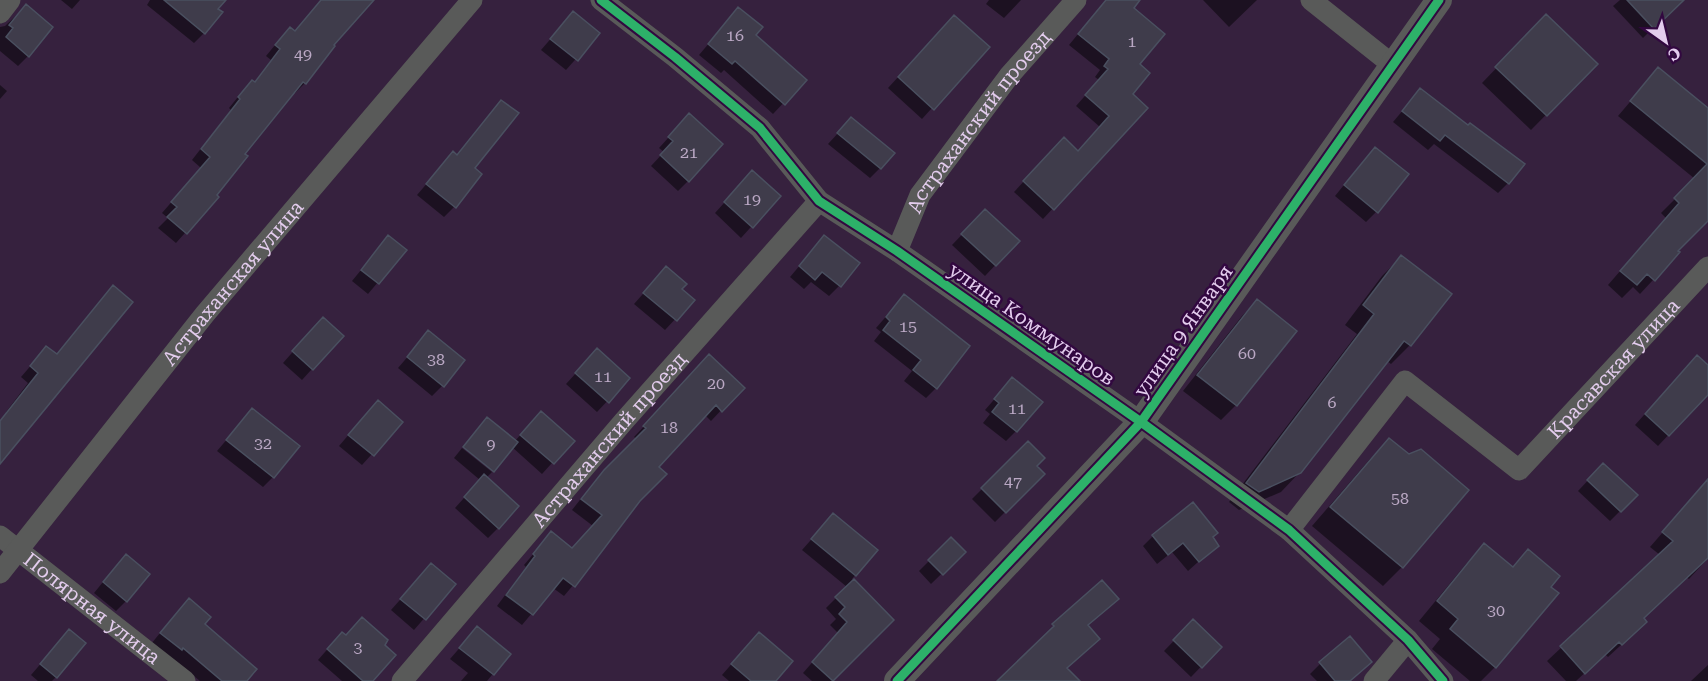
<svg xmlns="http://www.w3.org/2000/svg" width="1708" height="681" viewBox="0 0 1708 681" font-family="'Roboto Serif',serif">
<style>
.shadow{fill:#0007}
.building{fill:#3f3c4b;stroke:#4a5060;stroke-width:1.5}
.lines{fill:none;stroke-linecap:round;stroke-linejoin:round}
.minor{stroke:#595a59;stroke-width:21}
.tertiary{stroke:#595a59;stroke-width:26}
.cycleway-casing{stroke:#320840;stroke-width:13}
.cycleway{stroke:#2db169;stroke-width:9}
.labels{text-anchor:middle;stroke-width:5;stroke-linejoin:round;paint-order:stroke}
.number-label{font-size:16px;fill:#baa8c4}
.street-label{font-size:20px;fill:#e3cced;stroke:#320840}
</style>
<rect width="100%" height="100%" fill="#36213e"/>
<path class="shadow" d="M61 0H80L72 9Z
M150 0H221L204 33 194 43 147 5Z
M322 0H372L332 45 305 83 295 93 293 92 243 154 215 196 217 197 176 243 158 228 168 218 162 213 201 168 192 160 231 110 229 108 242 92 252 82 254 83 271 60 266 56 280 39 294 32Z
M989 0H1021L1004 18 986 4Z
M1106 0H1137L1131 9 1138 64 1131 94 1146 108 1043 219 1014 192 1054 149 1078 152 1100 127 1076 106 1099 80 1095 77 1100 70 1069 45Z
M1203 0H1257L1229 27Z
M1620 0H1671L1676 5 1643 38 1613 6Z
M26 6 28 56 18 66 0 51V27L5 26Z
M738 9 754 35 805 80 773 114 724 70 721 73 699 55Z
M573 13 598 34 566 70 541 50Z
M944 27 932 108 922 119 888 88Z
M1532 31 1596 64 1531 130 1482 83Z
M1658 69 1708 110V219L1676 251 1678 253 1640 294 1633 287 1622 298 1608 285 1666 218 1661 213 1695 179 1618 116Z
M0 85 7 91 0 99Z
M1420 90 1468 127 1508 183 1498 193 1434 144 1428 150 1393 122Z
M501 102 454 207 444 217 417 195 453 153 456 156Z
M851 119 880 168 870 178 828 144Z
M679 126 688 181 678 191 651 166 664 152 659 148Z
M1365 159 1376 212 1366 222 1335 196Z
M742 183 779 196 741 238 715 213Z
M975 221 1018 241 985 276 952 245Z
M388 237 405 250 368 294 352 281Z
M824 237 839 286 829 296 811 282 804 289 790 277Z
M1401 257 1410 345 1391 364 1387 361 1300 472 1281 492 1239 510 1229 502 1357 334 1345 325 1382 276Z
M666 268 680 289 693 300 665 330 634 304Z
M904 296 936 388 926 398 904 381 912 371 874 341 881 332 876 328Z
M103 297 0 461V429L11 416 6 412 28 383 21 377 46 348 56 355Z
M1257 301 1295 331 1236 405 1221 420 1183 391 1242 316Z
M313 329 312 369 302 380 283 363Z
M428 333 442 386 432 396 398 368Z
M587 361 628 379 597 412 566 384Z
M699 367 742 388 711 421 705 415 657 467 639 500 595 559 564 596 553 588 522 625 497 606 526 567 524 565 551 533 572 550 593 526 572 510 594 482 637 439 634 437Z
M1687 367H1708V393L1658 446 1635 425Z
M1012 379 1016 431 1006 441 983 423 990 414 985 410Z
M252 410 273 477 263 487 217 451Z
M368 412 401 422 362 465 339 446Z
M487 419 515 441 531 423 572 441 542 474 512 447 494 470 464 446Z
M1389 440 1402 567 1383 586 1312 526 1370 459Z
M1028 443 1035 466 1043 474 995 522 972 499Z
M462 448 492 472 486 478 498 528 488 538 455 508 480 480 454 458Z
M1593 475 1636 495 1610 521 1578 491Z
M1698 492 1708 500V558L1689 579 1686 577 1642 619 1632 635 1608 657 1605 654 1576 681H1566L1547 661 1660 555 1650 547Z
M833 515 876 550 852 579 892 620 833 681H812L803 673 838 633 830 625 836 619 826 608 847 587 802 550Z
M1153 536 1211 538 1217 545 1188 571 1172 552 1157 564 1143 546Z
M951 539 964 552 931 584 919 571Z
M1484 545 1512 568 1528 551 1495 667 1481 681H1470L1432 649 1440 639 1419 621 1466 564Z
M431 565 454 584 414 630 391 610Z
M116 566 126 601 116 611 94 593Z
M179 610 202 624 245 681H200L172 658 170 660 151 644Z
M1193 621 1220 647 1191 677 1164 651Z
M477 628 509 654 487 681H461L468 673 450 659Z
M69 631 56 677 52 681H38L31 675Z
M332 644 371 681H342L318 660Z
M749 644 774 681H729L722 675Z
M1320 664 1350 681H1317L1310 674Z
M1708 665V681H1691Z"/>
<path class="building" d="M164 0H226L218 9 223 12 205 34Z
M321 0H374L334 45 335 46 306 84 303 82 245 154 248 156 217 195 219 197 187 234 167 217 177 207 171 202 210 157 201 149 240 99 238 97 252 80 255 82 280 49 275 45 290 27 295 31Z
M1106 0H1140L1134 8 1165 34 1140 64 1150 73 1133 94 1148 108 1054 210 1023 181 1064 137 1078 151 1109 116 1085 95 1108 69 1104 66 1109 59 1078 34Z
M1627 0H1684L1654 29Z
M26 4 53 27 29 57 6 37 13 28 9 25Z
M738 7 763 27 756 35 807 80 785 105 735 61 732 64 708 44Z
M573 11 600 33 578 61 550 39Z
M1546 14 1598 64 1547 116 1495 67Z
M954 15 990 47 934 110 898 77Z
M1658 67 1708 108V221L1678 251 1680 252 1655 281 1647 274 1637 285 1620 271 1679 203 1674 198 1707 164 1630 101Z
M1420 88 1468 125 1470 123 1525 164 1509 184 1445 135 1440 141 1402 111Z
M501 100 519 113 475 168 482 174 456 208 426 184 453 151 457 155Z
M689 113 723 144 689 182 660 155 673 141 668 137Z
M851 117 895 153 881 169 837 133Z
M1375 147 1409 174 1378 213 1344 185Z
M752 170 781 196 753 228 724 202Z
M985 209 1020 241 996 266 961 234Z
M388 235 407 250 379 284 361 270Z
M824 235 860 263 841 287 822 272 815 280 799 266Z
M1401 255 1452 294 1411 346 1404 341 1301 473 1259 492 1246 483 1374 314 1363 305Z
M666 266 687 284 682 289 695 300 677 321 643 293Z
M113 285 133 302 0 464V421L38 373 30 366 46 346 57 354Z
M904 294 970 346 937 389 913 370 921 360 883 330 890 321 886 317Z
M1257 299 1297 331 1237 406 1197 375Z
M323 317 344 336 313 370 292 351Z
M428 330 465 360 444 387 407 357Z
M597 348 630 378 609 403 575 373Z
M709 354 745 388 722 412 716 405 659 467 667 474 640 501 575 587 563 578 533 615 506 595 535 556 533 554 551 531 572 548 602 515 581 499 604 470 646 428 643 426Z
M1697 355 1708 365V395L1669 436 1645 414Z
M1012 377 1043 402 1017 432 992 412 999 403 994 399Z
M378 400 403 422 374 456 348 435Z
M252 408 300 446 274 478 226 440Z
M541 411 575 441 554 464 520 435Z
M487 417 518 442 494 472 463 447Z
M1389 438 1409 454 1421 449 1469 490 1403 568 1330 507Z
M1028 441 1045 458 1037 466 1045 474 1006 513 981 488Z
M1603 463 1638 495 1621 512 1587 480Z
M484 474 519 506 499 529 464 497Z
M1708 479V558L1644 618 1647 622 1622 645 1619 642 1585 674 1560 646 1673 541 1662 532Z
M1193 502 1218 533 1213 537 1219 546 1199 562 1183 543 1168 555 1152 535Z
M833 513 878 550 856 576 811 539Z
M951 537 966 552 943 575 928 560Z
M1484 543 1513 567 1528 549 1560 576 1551 587 1559 593 1496 668 1450 629 1458 619 1437 601Z
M126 554 150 574 127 602 103 582Z
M431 563 456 584 426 620 400 599Z
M854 579 894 620 833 681 812 662 847 622 839 614 845 607 835 597Z
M1102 580 1119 599 1088 625 1100 639 1067 668 1080 681H997L1054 626 1052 624Z
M189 598 211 617 205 624 257 669 247 681H222L183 648 182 650 160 633Z
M362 617 388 640 385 645 396 655 373 681H363L327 649 342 632 346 635Z
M1193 619 1222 647 1202 668 1173 640Z
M477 626 511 654 494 675 459 648Z
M69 629 86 643 57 678 40 664Z
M759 632 793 661 776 681H751L731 664Z
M1350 636 1372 662 1350 681H1335L1319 662Z"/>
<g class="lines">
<g class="minor">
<path d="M601 0 675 57 760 128 819 201 897 251 1141 422 1289 530 1408 640 1443 681"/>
<path d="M1311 0 1394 66"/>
<path d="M0 13 10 0"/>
<path id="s1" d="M897 251 920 195 1009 76 1076 0"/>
<path id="s2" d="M1289 530 1405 381 1519 470 1708 267"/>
<path id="s3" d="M0 536 185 681"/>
<path id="s4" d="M0 573 205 314 472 0"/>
<path id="s5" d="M402 681 624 421 819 201"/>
<path d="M1374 681 1408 640"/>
</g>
<path class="tertiary" d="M897 681 1141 422 1439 0"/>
<g class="cycleway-casing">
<path id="cycleway" d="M601 0 675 57 760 128 819 201 897 251 1141 422 1289 530 1408 640 1443 681
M897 681 1141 422 1439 0"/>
</g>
<use href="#cycleway" class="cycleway"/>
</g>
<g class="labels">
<g class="number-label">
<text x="735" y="41">16</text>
<text x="1132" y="47">1</text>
<text x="303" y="60">49</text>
<text x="689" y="158">21</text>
<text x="752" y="205">19</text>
<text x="908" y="332">15</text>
<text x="1247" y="359">60</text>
<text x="436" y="365">38</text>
<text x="603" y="382">11</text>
<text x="716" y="389">20</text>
<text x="1332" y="408">6</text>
<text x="1017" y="414">11</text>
<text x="669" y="433">18</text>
<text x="263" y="449">32</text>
<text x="491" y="450">9</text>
<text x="1013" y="487">47</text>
<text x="1400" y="504">58</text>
<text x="1496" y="616">30</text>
<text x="358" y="653">3</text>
</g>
<g class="street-label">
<text dy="7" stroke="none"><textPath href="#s1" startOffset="154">Астраханский проезд</textPath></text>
<text dy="7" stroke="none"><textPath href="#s4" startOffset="372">Астраханская улица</textPath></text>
<text transform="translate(1032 324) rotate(35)" y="7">улица Коммунаров</text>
<text transform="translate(1183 331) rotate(-55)" y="7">улица 9 Января</text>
<text dy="7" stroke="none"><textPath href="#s2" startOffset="472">Красавская улица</textPath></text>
<text dy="7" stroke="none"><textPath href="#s5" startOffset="318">Астраханский проезд</textPath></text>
<text dy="7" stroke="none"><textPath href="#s3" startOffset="117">Полярная улица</textPath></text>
</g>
</g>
<g transform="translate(1666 42) rotate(146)" stroke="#320840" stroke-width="4.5" paint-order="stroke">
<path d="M0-4.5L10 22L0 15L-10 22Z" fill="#e3cced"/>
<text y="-9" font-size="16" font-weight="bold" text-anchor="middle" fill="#e3cced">С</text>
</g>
</svg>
